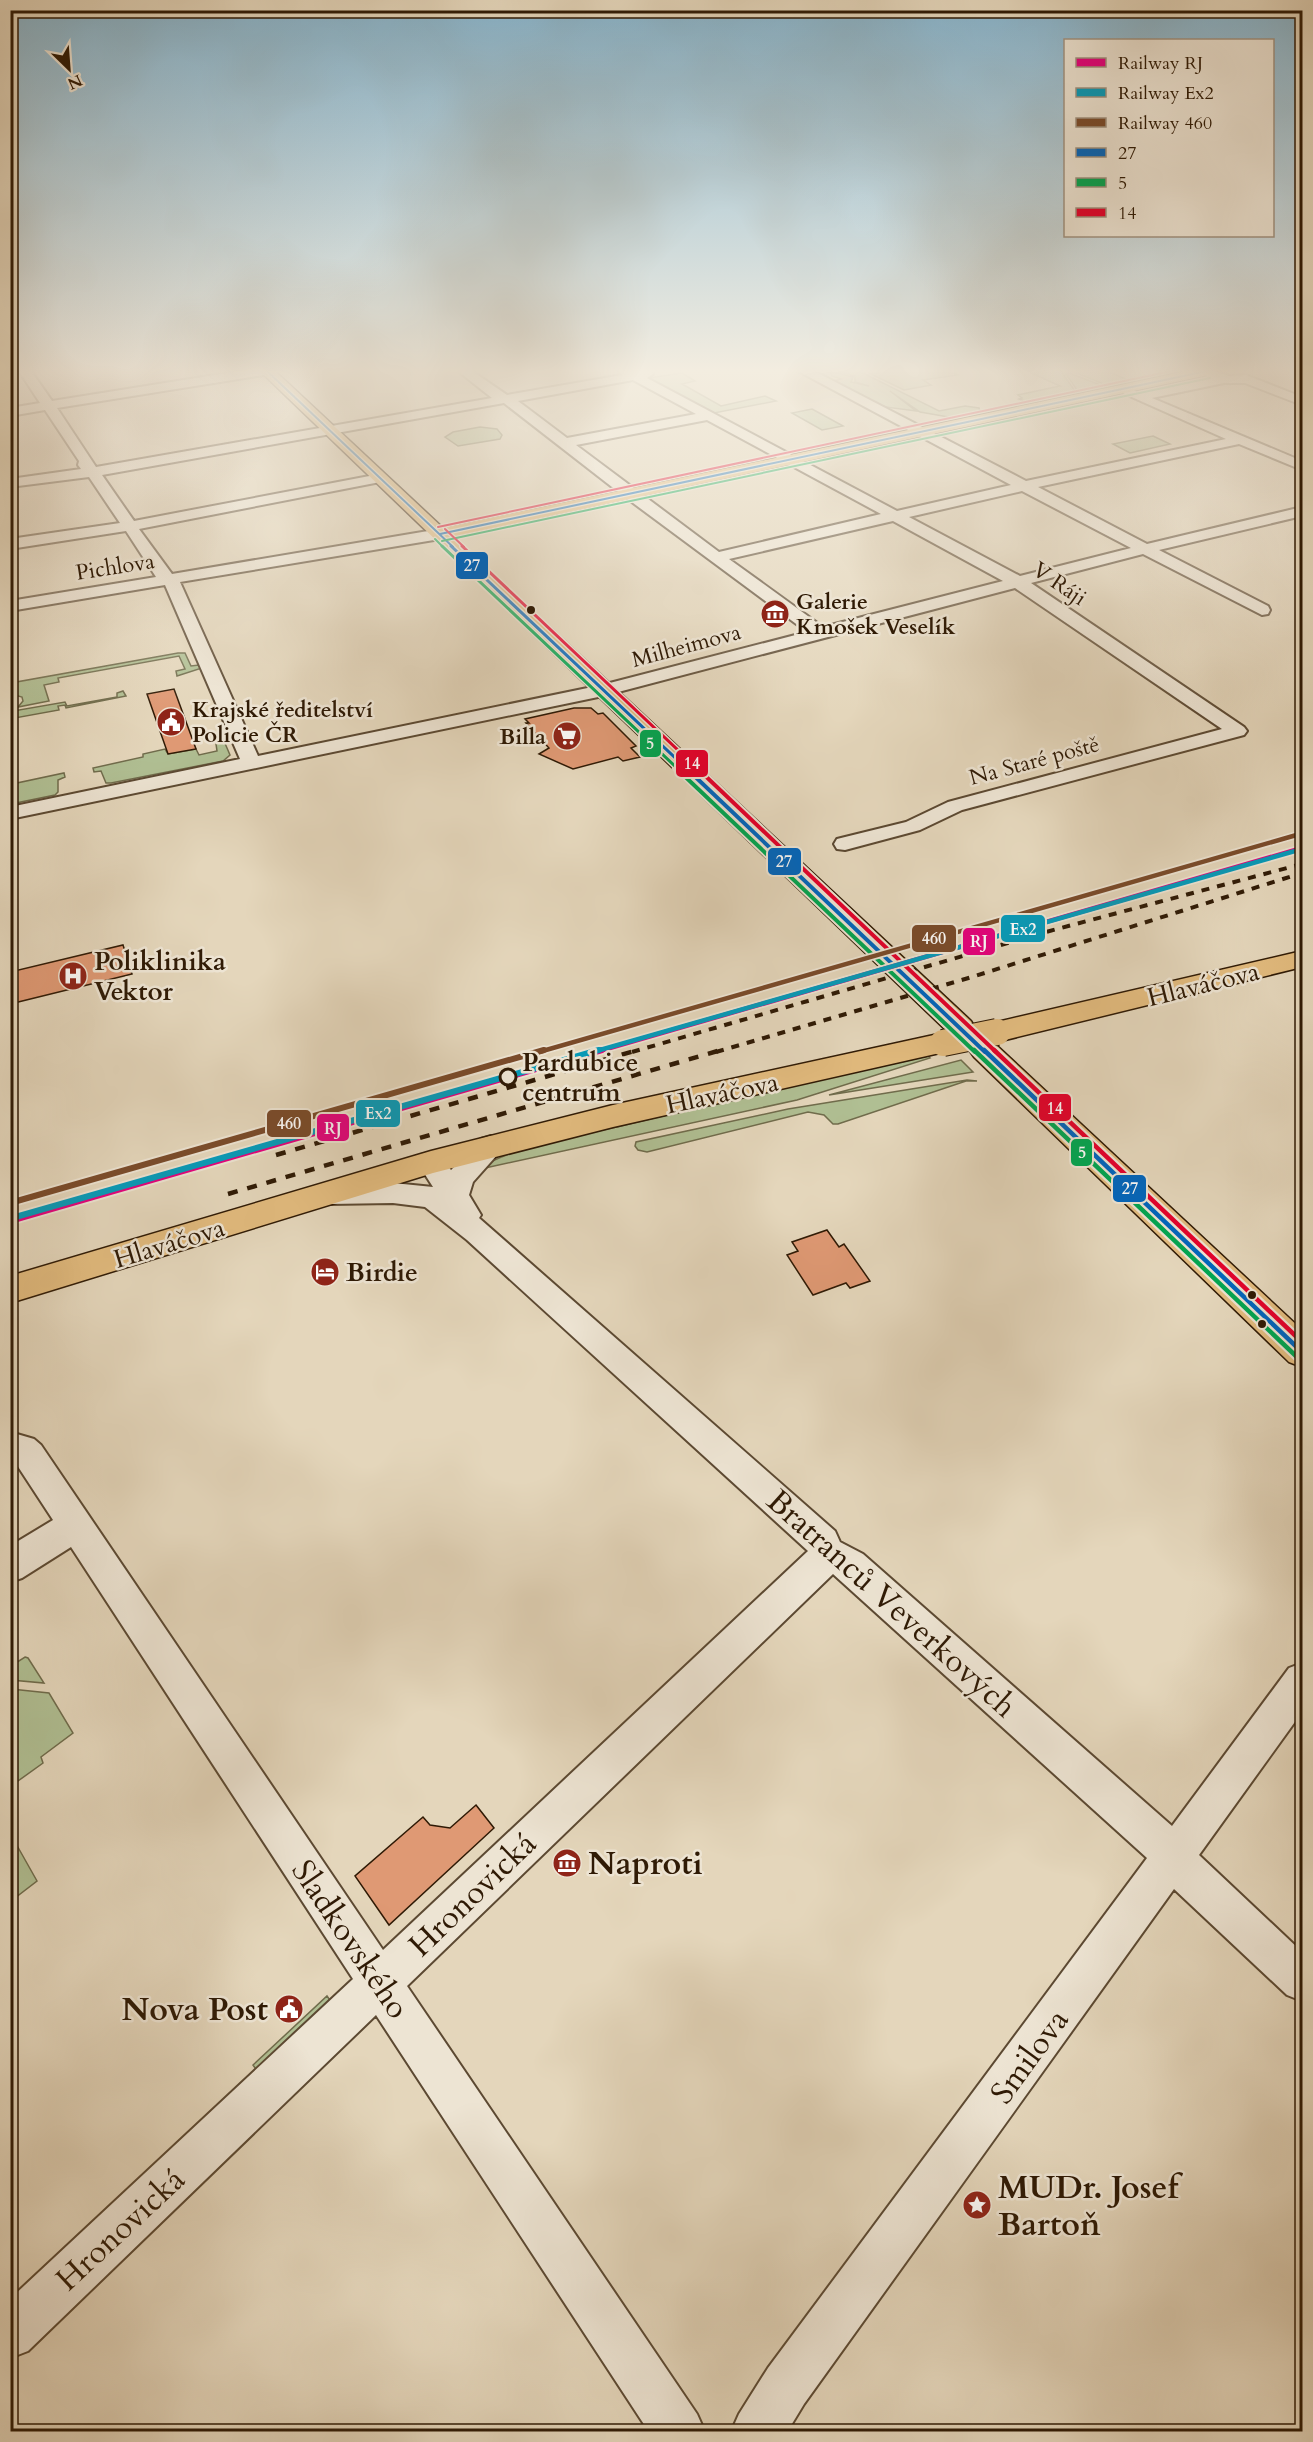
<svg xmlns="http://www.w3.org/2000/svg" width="1313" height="2442" viewBox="0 0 1313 2442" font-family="Cardo,serif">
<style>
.green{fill:#b0bf93;stroke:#706c4c;stroke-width:1.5}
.building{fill:#df9974;stroke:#2f1a05;stroke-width:1.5}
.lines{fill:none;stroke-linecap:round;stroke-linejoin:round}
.minor-casing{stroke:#5c4932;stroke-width:4}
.major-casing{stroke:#2f1a05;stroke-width:3}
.minor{fill:#ede4d3;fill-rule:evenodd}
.major{fill:#e2bb7e;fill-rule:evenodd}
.rail-far1{stroke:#2f1a05;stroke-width:4;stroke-dasharray:8 8;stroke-linecap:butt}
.rail{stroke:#2f1a05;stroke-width:4.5;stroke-dasharray:10 10;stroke-linecap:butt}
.major-bridge-casing{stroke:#2f1a05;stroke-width:28;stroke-linecap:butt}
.major-bridge{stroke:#e2bb7e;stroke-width:26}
.bus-1-far3-casing{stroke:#ede4d3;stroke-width:4.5}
.bus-1-far2-casing{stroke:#ede4d3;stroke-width:6}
.bus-1-far1-casing{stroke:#ede4d3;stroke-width:8}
.bus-1-casing{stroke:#ede4d3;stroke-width:9}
.bus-2-far3-casing{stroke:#ede4d3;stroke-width:4.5}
.bus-2-far2-casing{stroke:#ede4d3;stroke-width:6}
.bus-2-far1-casing{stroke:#ede4d3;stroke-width:8}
.bus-2-casing{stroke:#ede4d3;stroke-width:9}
.bus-3-far3-casing{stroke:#ede4d3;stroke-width:4.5}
.bus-3-far2-casing{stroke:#ede4d3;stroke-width:6}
.bus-3-far1-casing{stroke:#ede4d3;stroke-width:8}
.bus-3-casing{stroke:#ede4d3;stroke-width:9}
.bus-1-far3{stroke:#0065bd;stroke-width:2}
.bus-1-far2{stroke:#0065bd;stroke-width:3}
.bus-1-far1{stroke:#0065bd;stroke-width:4}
.bus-1{stroke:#0065bd;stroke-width:4.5}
.bus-2-far3{stroke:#00a651;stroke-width:2}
.bus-2-far2{stroke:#00a651;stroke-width:3}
.bus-2-far1{stroke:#00a651;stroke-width:4}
.bus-2{stroke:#00a651;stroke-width:4.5}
.bus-3-far3{stroke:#e4002b;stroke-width:2}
.bus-3-far2{stroke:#e4002b;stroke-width:3}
.bus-3-far1{stroke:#e4002b;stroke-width:4}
.bus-3{stroke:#e4002b;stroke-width:4.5}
.rail-1-far1-casing{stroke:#ede4d3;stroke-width:8}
.rail-1-casing{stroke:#ede4d3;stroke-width:10}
.rail-2-far1-casing{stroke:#ede4d3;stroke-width:8}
.rail-2-casing{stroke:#ede4d3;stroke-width:10}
.rail-3-far1-casing{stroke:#ede4d3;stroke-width:8}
.rail-3-casing{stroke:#ede4d3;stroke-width:10}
.rail-1-far1{stroke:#e5007d;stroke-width:4.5}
.rail-1{stroke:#e5007d;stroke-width:6}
.rail-2-far1{stroke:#059bba;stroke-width:4.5}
.rail-2{stroke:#059bba;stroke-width:6}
.rail-3-far1{stroke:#7a4b2a;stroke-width:4.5}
.rail-3{stroke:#7a4b2a;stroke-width:6}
.bus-dot{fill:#2f1a05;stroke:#ede4d3;stroke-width:2}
.stop-dot{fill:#ede4d3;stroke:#2f1a05;stroke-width:3}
.labels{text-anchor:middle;stroke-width:5;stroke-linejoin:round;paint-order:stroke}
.far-street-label{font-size:22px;fill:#2f1a05;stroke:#ede4d3}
.far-poi-label{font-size:22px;font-weight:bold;fill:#2f1a05;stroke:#ede4d3;text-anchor:start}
.poi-label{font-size:26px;font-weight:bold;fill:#2f1a05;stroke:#ede4d3;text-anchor:start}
.street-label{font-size:26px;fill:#2f1a05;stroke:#ede4d3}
.stop-label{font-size:26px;font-weight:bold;fill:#2f1a05;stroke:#ede4d3;text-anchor:start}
.near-street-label{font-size:32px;fill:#2f1a05;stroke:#ede4d3}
.near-poi-label{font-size:32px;font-weight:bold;fill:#2f1a05;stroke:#ede4d3;text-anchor:start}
.line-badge{stroke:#ede4d3;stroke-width:2}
.badge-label{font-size:16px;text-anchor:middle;font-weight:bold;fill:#fff}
</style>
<rect width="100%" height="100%" fill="#e4d6bb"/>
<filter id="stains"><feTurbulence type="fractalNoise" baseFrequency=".00333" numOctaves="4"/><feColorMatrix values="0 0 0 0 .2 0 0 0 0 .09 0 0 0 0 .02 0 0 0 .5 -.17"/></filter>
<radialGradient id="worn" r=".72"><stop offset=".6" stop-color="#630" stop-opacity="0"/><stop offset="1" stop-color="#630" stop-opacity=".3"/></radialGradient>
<path class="green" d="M830 371 853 377 851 382 869 386 855 382V376L839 371H859L939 411 965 406 979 408 981 414 960 419 920 412 890 391 916 411 878 406 834 381 841 379 832 376Z
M886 371H925L929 373 927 371H949L958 375 923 380 931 385 904 390 871 374Z
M1027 371H1061L1077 394 1032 404 1019 399 1022 398 1018 395 1060 386Z
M1064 371 1103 386V389L1079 393Z
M1072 371H1107L1128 380 1127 384 1106 385Z
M682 373 695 381 682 384 721 406 765 396 776 401 714 413 649 378Z
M812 409 843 426 822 430 792 413Z
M480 427 497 429 502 435 500 439 458 446 445 437 453 432Z
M1153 436 1170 444 1130 453 1113 444Z
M178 653H185L191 666 199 665 202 668 177 676 176 671 185 669 179 656 58 678 59 682 44 685 49 701 18 707 23 701 22 697 11 694V683Z
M123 691 126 696 66 708 65 705 58 706 59 710 15 718 13 711 65 702 67 706 117 697V693Z
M224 741 230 755 223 761 111 783H106L101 771 94 772 93 768 143 757V754L165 749 168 754 196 749 199 755 217 751 216 744Z
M64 773 65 777 58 780V792L55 795 11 804V780L12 784Z
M928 1056 930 1058 797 1100 476 1170C515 1145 580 1136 625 1125 726 1101 827 1078 928 1056Z
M961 1060 973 1072 829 1095Z
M967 1080 977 1081H966L838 1124H833L824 1115 808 1112 647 1152 638 1150 635 1146 636 1142 788 1109Z
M25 1657 28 1658 44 1683 11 1680V1666Z
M11 1689 49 1693 73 1733 41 1757 43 1763 18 1781 11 1769Z
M15 1842 37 1881 11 1901V1845Z
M327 1996 332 2003 258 2072 253 2065Z"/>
<path class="building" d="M174 689 196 749 168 754 147 694Z
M574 708H591L598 714 603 713 636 746 631 748 640 757 623 761 618 757 573 769 539 754 549 748 526 723H529L525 719Z
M123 945 132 974 10 1004V972Z
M827 1230 839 1247 844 1244 870 1281 850 1288 846 1283 813 1295 787 1255 798 1251 792 1242Z
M476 1805 494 1828 389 1925 355 1876 423 1817 430 1825 450 1828Z"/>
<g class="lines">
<g class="minor-casing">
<path id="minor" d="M19 371H31L52 401 240 371H270L264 375 57 408 96 467 492 398 458 371H472L507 395 622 375 619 371H651L653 374 647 378 897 511 1011 485 798 371H814L1026 481 1226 439 1116 390 1122 386 1140 393 1211 378 1200 372 1215 371 1229 376 1246 375 1302 397V405L1245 383H1224L1152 398 1302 461V470L1239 444 1038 487 1147 544 1302 507V516L1159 550 1268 606 1270 610 1268 614 1262 615 1143 554 1031 583 1244 727 1247 731 1244 735 962 810 920 830 845 850 837 849 834 844 837 839 906 822 948 802 1222 729 1015 588 603 696 10 819V807L240 759 165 585 10 611V601L156 577 126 531 10 549V539L120 523 89 477 10 487V479L81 469 78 465 79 461 45 410 10 416V408L40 403ZM633 380 696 414 567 438 518 401ZM504 403 621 494 807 632 602 685 258 756 180 582 440 539 448 534 440 529 172 574 139 529 380 482 387 478 380 474 134 521 102 475ZM707 420 881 514 719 552 576 445ZM1022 491 1131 548 1020 576 909 517ZM893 521 1003 581 823 627 729 559Z
M491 1136 501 1139 505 1146 473 1182 469 1195 481 1215 479 1218 835 1531 840 1542 863 1554 1172 1826 1289 1668 1302 1663V1712L1199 1855 1302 1952V2001L1287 1995 1174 1889 804 2404 787 2432H731L739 2414 768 2368 1147 1858 833 1574 407 1986 697 2414 705 2432H649L376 2015 28 2351 10 2358V2299L353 1979 71 1547 22 1578 10 1582V1546L53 1520 17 1465 10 1460V1432L34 1439 41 1445 383 1950 808 1551 467 1240 425 1207 393 1203 329 1204 319 1201 315 1194 319 1187 329 1184 393 1183 433 1187 417 1162 421 1155C438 1150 442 1157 451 1170L481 1139Z"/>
</g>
<g class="major-casing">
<path id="major" d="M260 371H275L443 528 1187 371H1215L1208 375 453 537 971 1021 975 1028 971 1035 961 1037 951 1035Z
M1302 951V967L997 1042 987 1039 983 1032 987 1025 997 1022Z
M943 1033 953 1036 958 1043 953 1050 613 1127 433 1173 10 1303V1276L431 1151 613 1105Z
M984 1040 994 1043 1302 1330V1367L1289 1362 974 1057 969 1050 974 1043Z"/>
</g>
<use href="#minor" class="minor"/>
<use href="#major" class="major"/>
<path class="rail-far1" d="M632 1052 1042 933 1302 864
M716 1052 972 977 1302 873"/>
<path class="rail" d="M276 1155 638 1050
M228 1194 721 1050"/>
<g class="major-bridge-casing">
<path id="major-bridge" d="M943 1043 997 1032"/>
</g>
<use href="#major-bridge" class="major-bridge"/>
<g class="bus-1-far3-casing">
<path id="bus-1-far3" d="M267 371 453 547
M440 534 1207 371"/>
</g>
<g class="bus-1-far2-casing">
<path id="bus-1-far2" d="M451 546 687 769"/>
</g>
<g class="bus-1-far1-casing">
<path id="bus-1-far1" d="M686 768 985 1052"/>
</g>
<g class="bus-1-casing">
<path id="bus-1" d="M984 1050 1302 1352"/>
</g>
<g class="bus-2-far3-casing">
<path id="bus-2-far3" d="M435 539 443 547
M442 541 1210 378"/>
</g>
<g class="bus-2-far2-casing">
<path id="bus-2-far2" d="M442 546 678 769"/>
</g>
<g class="bus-2-far1-casing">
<path id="bus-2-far1" d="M676 768 975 1052"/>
</g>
<g class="bus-2-casing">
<path id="bus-2" d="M974 1050 1297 1357"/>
</g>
<g class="bus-3-far3-casing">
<path id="bus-3-far3" d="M438 527 1171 371
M445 529 464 547"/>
</g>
<g class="bus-3-far2-casing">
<path id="bus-3-far2" d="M462 546 698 769"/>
</g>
<g class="bus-3-far1-casing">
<path id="bus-3-far1" d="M697 768 996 1052"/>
</g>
<g class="bus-3-casing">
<path id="bus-3" d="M994 1050 1302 1342"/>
</g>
<use href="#bus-1-far3" class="bus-1-far3"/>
<use href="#bus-1-far2" class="bus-1-far2"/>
<use href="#bus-1-far1" class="bus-1-far1"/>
<use href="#bus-1" class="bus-1"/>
<use href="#bus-2-far3" class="bus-2-far3"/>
<use href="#bus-2-far2" class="bus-2-far2"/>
<use href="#bus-2-far1" class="bus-2-far1"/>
<use href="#bus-2" class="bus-2"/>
<use href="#bus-3-far3" class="bus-3-far3"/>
<use href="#bus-3-far2" class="bus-3-far2"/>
<use href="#bus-3-far1" class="bus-3-far1"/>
<use href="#bus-3" class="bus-3"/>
<g class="rail-1-far1-casing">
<path id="rail-1-far1" d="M596 1052 1302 848"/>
</g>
<g class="rail-1-casing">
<path id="rail-1" d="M10 1221 602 1050"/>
</g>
<g class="rail-2-far1-casing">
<path id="rail-2-far1" d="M593 1052 1302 849"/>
</g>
<g class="rail-2-casing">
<path id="rail-2" d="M12 1218 599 1050"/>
</g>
<g class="rail-3-far1-casing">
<path id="rail-3-far1" d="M539 1052 1300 834"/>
</g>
<g class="rail-3-casing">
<path id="rail-3" d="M10 1203 544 1050"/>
</g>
<use href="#rail-1-far1" class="rail-1-far1"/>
<use href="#rail-1" class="rail-1"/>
<use href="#rail-2-far1" class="rail-2-far1"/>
<use href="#rail-2" class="rail-2"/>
<use href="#rail-3-far1" class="rail-3-far1"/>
<use href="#rail-3" class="rail-3"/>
</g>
<linearGradient id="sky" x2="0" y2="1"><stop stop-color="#87b6d0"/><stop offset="0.52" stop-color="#f3ede0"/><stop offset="1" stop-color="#f3ede0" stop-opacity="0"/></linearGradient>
<rect width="1313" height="713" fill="url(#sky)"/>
<defs>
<g id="museum-disc" transform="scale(1.5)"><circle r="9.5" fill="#8f2418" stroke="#ede4d3"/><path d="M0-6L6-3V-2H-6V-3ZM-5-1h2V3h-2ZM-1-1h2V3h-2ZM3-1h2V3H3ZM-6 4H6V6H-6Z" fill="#fff"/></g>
<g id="civic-disc" transform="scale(1.5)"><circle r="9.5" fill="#8f2418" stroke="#ede4d3"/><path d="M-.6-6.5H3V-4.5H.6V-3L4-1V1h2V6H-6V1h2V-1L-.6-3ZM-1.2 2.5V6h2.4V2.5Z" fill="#fff"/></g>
<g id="supermarket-disc" transform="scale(1.5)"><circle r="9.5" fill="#8f2418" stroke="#ede4d3"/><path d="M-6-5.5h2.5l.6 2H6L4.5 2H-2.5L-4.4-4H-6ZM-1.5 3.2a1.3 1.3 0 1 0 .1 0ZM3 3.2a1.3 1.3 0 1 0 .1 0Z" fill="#fff"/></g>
<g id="hospital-disc" transform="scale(1.5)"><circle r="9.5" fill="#8f2418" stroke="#ede4d3"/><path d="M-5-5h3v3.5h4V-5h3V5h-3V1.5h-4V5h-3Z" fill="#fff"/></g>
<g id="hotel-disc" transform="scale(1.5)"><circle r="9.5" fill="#8f2418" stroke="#ede4d3"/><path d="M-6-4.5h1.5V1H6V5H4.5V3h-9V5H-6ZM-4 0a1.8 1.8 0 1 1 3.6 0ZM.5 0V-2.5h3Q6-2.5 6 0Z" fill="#fff"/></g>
<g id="sight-disc" transform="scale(1.5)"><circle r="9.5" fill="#8f2418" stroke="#ede4d3"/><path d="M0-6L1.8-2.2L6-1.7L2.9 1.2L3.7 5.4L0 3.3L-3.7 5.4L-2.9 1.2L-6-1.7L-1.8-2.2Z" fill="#fff"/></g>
</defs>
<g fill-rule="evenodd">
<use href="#museum-disc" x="775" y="614"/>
<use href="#civic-disc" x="171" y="722"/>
<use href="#supermarket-disc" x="567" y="736"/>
<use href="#hospital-disc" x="73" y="976"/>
<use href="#hotel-disc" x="325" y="1272"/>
<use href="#museum-disc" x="567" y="1863"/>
<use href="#civic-disc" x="289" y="2009"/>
<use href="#sight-disc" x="977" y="2205"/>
</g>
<g class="bus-dot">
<circle cx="531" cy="610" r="5"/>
<circle cx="1252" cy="1295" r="5"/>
<circle cx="1262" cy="1324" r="5"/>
</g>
<circle class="stop-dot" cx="508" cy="1077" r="8"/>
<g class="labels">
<g class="far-street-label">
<text transform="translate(115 566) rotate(-9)" y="8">Pichlova</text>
<text transform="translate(1060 583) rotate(34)" y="8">V Ráji</text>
<text transform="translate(686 645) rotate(-15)" y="8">Milheimova</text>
<text transform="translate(1034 760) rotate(-15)" y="8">Na Staré poště</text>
</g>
<g class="far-poi-label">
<text x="796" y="609">Galerie<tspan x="796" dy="25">Kmošek Veselík</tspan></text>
<text x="192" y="717">Krajské ředitelství<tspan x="192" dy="25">Policie ČR</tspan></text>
<text x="546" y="744" text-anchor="end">Billa</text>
</g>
<g class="poi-label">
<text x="94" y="970">Poliklinika<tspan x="94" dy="30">Vektor</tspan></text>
<text x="346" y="1281">Birdie</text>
</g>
<g class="street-label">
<text transform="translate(1203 984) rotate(-14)" y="9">Hlaváčova</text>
<text transform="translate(722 1093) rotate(-12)" y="9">Hlaváčova</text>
<text transform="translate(169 1243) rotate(-17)" y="9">Hlaváčova</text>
</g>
<g class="stop-label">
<text x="522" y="1071">Pardubice<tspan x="522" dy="30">centrum</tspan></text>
</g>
<g class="near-street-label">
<text transform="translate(892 1603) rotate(42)" y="11">Bratranců Veverkových</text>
<text transform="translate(472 1894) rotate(-44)" y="11">Hronovická</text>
<text transform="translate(351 1939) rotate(56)" y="11">Sladkovského</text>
<text transform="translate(1029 2056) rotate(-54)" y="11">Smilova</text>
<text transform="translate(120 2229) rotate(-43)" y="11">Hronovická</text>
</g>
<g class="near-poi-label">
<text x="588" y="1874">Naproti</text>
<text x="268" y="2020" text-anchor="end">Nova Post</text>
<text x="998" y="2198">MUDr. Josef<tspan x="998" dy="37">Bartoň</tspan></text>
</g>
</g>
<g class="line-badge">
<rect x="455" y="551" width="34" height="29" rx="6" fill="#0065bd"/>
<rect x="639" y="729" width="23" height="29" rx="6" fill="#00a651"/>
<rect x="675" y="749" width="34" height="29" rx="6" fill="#e4002b"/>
<rect x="767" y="847" width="35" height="29" rx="6" fill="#0065bd"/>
<rect x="1000" y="914" width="46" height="29" rx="6" fill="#059bba"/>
<rect x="911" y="924" width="46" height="29" rx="6" fill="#7a4b2a"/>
<rect x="962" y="927" width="34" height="29" rx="6" fill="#e5007d"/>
<rect x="1038" y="1093" width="34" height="29" rx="6" fill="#e4002b"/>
<rect x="355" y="1099" width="46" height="29" rx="6" fill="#059bba"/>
<rect x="266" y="1109" width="46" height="29" rx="6" fill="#7a4b2a"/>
<rect x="316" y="1113" width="34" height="29" rx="6" fill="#e5007d"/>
<rect x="1070" y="1138" width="23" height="29" rx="6" fill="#00a651"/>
<rect x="1112" y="1174" width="35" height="29" rx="6" fill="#0065bd"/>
</g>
<g class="badge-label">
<text x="472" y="571">27</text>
<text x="650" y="749">5</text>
<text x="692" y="769">14</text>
<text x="784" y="867">27</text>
<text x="1023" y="935">Ex2</text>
<text x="934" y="944">460</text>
<text x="979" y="947">RJ</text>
<text x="1055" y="1114">14</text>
<text x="378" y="1119">Ex2</text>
<text x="289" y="1129">460</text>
<text x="333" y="1134">RJ</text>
<text x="1082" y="1158">5</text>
<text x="1130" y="1194">27</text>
</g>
<rect width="1313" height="2442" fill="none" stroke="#e4d6bb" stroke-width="36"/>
<rect x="12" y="12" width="1289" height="2418" fill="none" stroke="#2f1a05" stroke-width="3"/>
<rect x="18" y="18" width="1277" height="2406" fill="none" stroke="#2f1a05" stroke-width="1.5"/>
<rect x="1064" y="39" width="210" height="198" fill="#ede4d3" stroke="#a19381" stroke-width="1.5"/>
<rect x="1076" y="58" width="30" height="9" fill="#e5007d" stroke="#a19381" stroke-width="1.5"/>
<text x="1118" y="69" font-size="18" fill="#2f1a05">Railway RJ</text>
<rect x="1076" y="88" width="30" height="9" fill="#059bba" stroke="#a19381" stroke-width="1.5"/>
<text x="1118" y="99" font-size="18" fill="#2f1a05">Railway Ex2</text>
<rect x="1076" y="118" width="30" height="9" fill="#7a4b2a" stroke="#a19381" stroke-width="1.5"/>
<text x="1118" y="129" font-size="18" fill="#2f1a05">Railway 460</text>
<rect x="1076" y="148" width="30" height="9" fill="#0065bd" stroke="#a19381" stroke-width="1.5"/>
<text x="1118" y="159" font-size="18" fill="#2f1a05">27</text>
<rect x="1076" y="178" width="30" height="9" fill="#00a651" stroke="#a19381" stroke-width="1.5"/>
<text x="1118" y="189" font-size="18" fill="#2f1a05">5</text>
<rect x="1076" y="208" width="30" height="9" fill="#e4002b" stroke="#a19381" stroke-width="1.5"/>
<text x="1118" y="219" font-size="18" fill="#2f1a05">14</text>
<g transform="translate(69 69) rotate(155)" stroke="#ede4d3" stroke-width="4.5" paint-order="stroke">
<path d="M0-4.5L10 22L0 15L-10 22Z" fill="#2f1a05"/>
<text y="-9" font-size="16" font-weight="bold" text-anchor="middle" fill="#2f1a05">N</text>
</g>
<rect width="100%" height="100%" filter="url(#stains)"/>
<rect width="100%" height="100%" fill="url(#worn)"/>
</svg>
